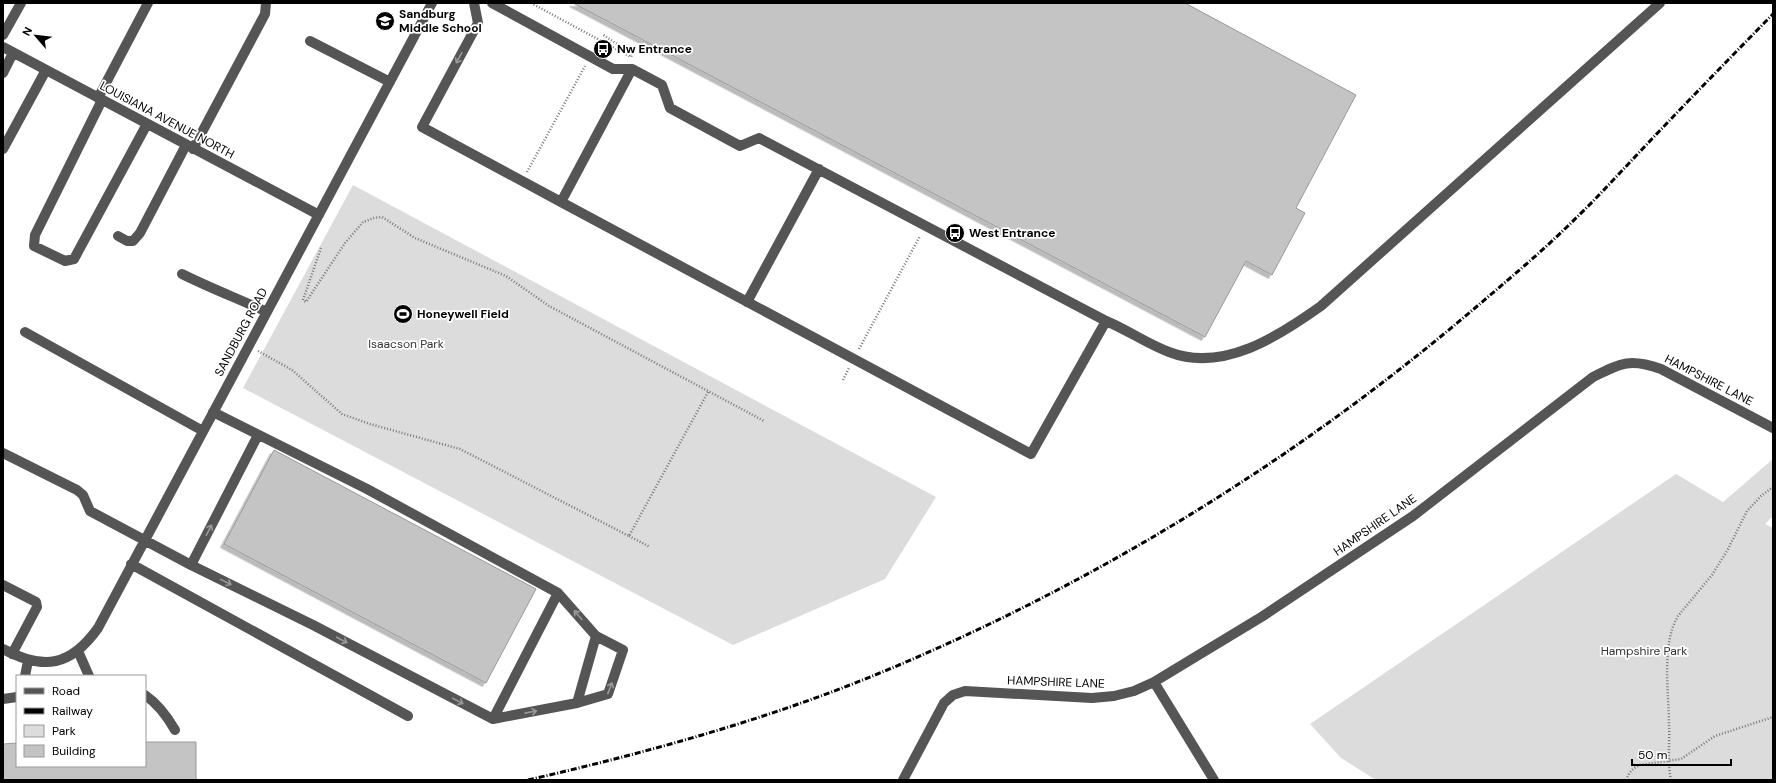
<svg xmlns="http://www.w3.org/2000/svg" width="1776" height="783" viewBox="0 0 1776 783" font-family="'DM Sans',sans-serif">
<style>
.green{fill:#dcdcdc}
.building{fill:#c4c4c4;stroke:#999;filter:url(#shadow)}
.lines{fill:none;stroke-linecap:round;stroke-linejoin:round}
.path{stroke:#777;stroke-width:2.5;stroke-dasharray:1 2;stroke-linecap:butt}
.minor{stroke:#555;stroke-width:10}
.rail{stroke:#000;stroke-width:3;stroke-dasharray:6 2 1 2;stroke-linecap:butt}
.oneway{stroke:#999}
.labels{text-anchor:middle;stroke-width:3.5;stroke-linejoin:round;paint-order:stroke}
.poi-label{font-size:12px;font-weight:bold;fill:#000;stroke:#fff;text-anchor:start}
.street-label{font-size:12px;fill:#000;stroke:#fff}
.park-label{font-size:12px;fill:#333;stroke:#fff}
</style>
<defs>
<filter id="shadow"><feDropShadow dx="-3.5" dy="3.5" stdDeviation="0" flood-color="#0004"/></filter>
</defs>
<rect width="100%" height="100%" fill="#fff"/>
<path class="green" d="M353 185 936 497 885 579 733 645 243 388Z
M1773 459V516L1765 524 1773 528V780H1376L1341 758 1310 724 1676 474 1723 502Z"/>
<path class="building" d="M573 3H1185L1356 95 1296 208 1305 213 1272 275 1246 261 1205 337Z
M274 450 536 589 486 683 224 544Z
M145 742H196V780H3V744L17 743V766H145Z"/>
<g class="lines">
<path class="path" d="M531 3 631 57 632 54 602 34
M595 48 599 40
M527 172 585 66
M321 248 303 300 306 302 345 243 363 222 374 218 382 217 415 238 506 276 549 306 764 421
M859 349 920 236
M258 351 292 370 342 414 370 424 460 449 629 536 708 392
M843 380 849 368
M629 536 650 547
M1626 780C1629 772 1633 768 1640 765L1681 759 1715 736 1773 717
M1671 780C1667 762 1670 743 1669 725 1669 692 1661 645 1678 616L1712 575 1727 551 1747 511 1761 496 1773 487"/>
<path class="minor" d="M474 3 478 23 422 127 561 202 632 69
M492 3 613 69H632L662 85 670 108 740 146 759 138 1106 321C1128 330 1147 344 1169 352 1223 373 1279 336 1321 306L1660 3
M3 35 21 3
M310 41 390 82
M3 47 319 215
M3 73 13 53
M98 98 148 3
M102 100 35 235 34 246 65 261 74 259 147 124
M3 149 46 70
M193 149 265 14 266 3
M561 202 1031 454 1106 321
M118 236 127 241H133L140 233 186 145
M182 274C210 288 239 299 267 312
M747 302 819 169
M25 332 203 431
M3 453 77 490 83 495 90 511 191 565 313 625 493 719 577 703 596 636 558 593 367 489 213 412
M131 564 408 716
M191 565 258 435
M3 585 36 602 37 607 12 654
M3 649C44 671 71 666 98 628L432 3
M78 651 89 676
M25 676 28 661
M1154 682 1214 780
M145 695C158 704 167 716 175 730
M3 699 17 697
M577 703 608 694 623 650 596 636
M493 719 558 593
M903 780 944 703 953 695 965 691 1092 698 1114 696 1134 691 1154 682 1263 616 1413 516 1593 377C1621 363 1630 358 1661 369L1773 428"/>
<path class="rail" d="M528 780C654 751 780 716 899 665 1108 576 1302 455 1475 308 1509 279 1544 250 1576 218 1596 199 1614 179 1633 159 1679 110 1726 62 1773 14"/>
</g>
<defs><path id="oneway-shaft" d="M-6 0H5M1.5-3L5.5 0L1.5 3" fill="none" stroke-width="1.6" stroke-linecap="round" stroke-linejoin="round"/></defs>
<g class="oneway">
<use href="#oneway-shaft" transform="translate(459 58) rotate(118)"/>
<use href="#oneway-shaft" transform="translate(209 530) rotate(-63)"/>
<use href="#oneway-shaft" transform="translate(226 582) rotate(26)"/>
<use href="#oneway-shaft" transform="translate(578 615) rotate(-131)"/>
<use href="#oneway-shaft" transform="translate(342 640) rotate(28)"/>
<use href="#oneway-shaft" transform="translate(610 688) rotate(-69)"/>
<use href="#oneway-shaft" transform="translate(458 701) rotate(28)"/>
<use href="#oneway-shaft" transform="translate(531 712) rotate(-11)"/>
</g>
<defs>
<g id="school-disc" transform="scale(1)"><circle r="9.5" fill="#000" stroke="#fff"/><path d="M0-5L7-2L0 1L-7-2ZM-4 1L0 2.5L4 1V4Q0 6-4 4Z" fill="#fff"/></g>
<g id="bus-disc" transform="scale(1)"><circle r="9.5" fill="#000" stroke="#fff"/><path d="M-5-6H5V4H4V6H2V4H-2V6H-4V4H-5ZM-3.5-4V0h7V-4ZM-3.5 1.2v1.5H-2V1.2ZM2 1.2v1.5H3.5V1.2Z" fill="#fff"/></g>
<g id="stadium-disc" transform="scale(1)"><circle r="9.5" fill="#000" stroke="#fff"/><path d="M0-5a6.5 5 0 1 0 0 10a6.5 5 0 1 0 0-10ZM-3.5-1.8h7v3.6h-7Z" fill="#fff"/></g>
</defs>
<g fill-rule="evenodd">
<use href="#school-disc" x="385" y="21"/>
<use href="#bus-disc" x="603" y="49"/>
<use href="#bus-disc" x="955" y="233"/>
<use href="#stadium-disc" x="403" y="314"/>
</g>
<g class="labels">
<g class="poi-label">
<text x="399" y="18">Sandburg<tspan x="399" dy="14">Middle School</tspan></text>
<text x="617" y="53">Nw Entrance</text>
<text x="969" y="237">West Entrance</text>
<text x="417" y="318">Honeywell Field</text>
</g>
<g class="street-label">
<text transform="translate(167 120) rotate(28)" y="4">LOUISIANA AVENUE NORTH</text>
<text transform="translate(241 332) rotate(-62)" y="4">SANDBURG ROAD</text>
<text transform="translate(1709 380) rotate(27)" y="4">HAMPSHIRE LANE</text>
<text transform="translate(1375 525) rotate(-35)" y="4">HAMPSHIRE LANE</text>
<text transform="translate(1056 682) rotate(2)" y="4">HAMPSHIRE LANE</text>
</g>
<g class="park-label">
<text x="406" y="348">Isaacson Park</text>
<text x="1644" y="655">Hampshire Park</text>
</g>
</g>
<rect width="1776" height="783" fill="none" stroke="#000000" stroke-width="8"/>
<rect x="16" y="675" width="130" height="92" fill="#ffffff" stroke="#999999"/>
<rect x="24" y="688" width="20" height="6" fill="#555555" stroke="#999999"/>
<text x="52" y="695" font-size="12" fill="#000000">Road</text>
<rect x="24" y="708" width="20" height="6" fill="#000000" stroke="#999999"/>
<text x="52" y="715" font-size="12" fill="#000000">Railway</text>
<rect x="24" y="725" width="20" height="12" fill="#dcdcdc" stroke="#999999"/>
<text x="52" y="735" font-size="12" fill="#000000">Park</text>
<rect x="24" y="745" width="20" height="12" fill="#c4c4c4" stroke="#999999"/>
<text x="52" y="755" font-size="12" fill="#000000">Building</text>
<g transform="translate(36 36) rotate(298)" stroke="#ffffff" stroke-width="3" paint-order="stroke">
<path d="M0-3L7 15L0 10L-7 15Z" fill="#000000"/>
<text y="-6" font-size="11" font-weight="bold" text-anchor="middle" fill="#000000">N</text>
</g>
<path d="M1632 759v6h99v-6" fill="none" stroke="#000000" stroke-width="2"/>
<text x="1638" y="759" font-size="12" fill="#000000" stroke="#ffffff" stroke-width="3" paint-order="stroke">50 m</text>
</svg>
